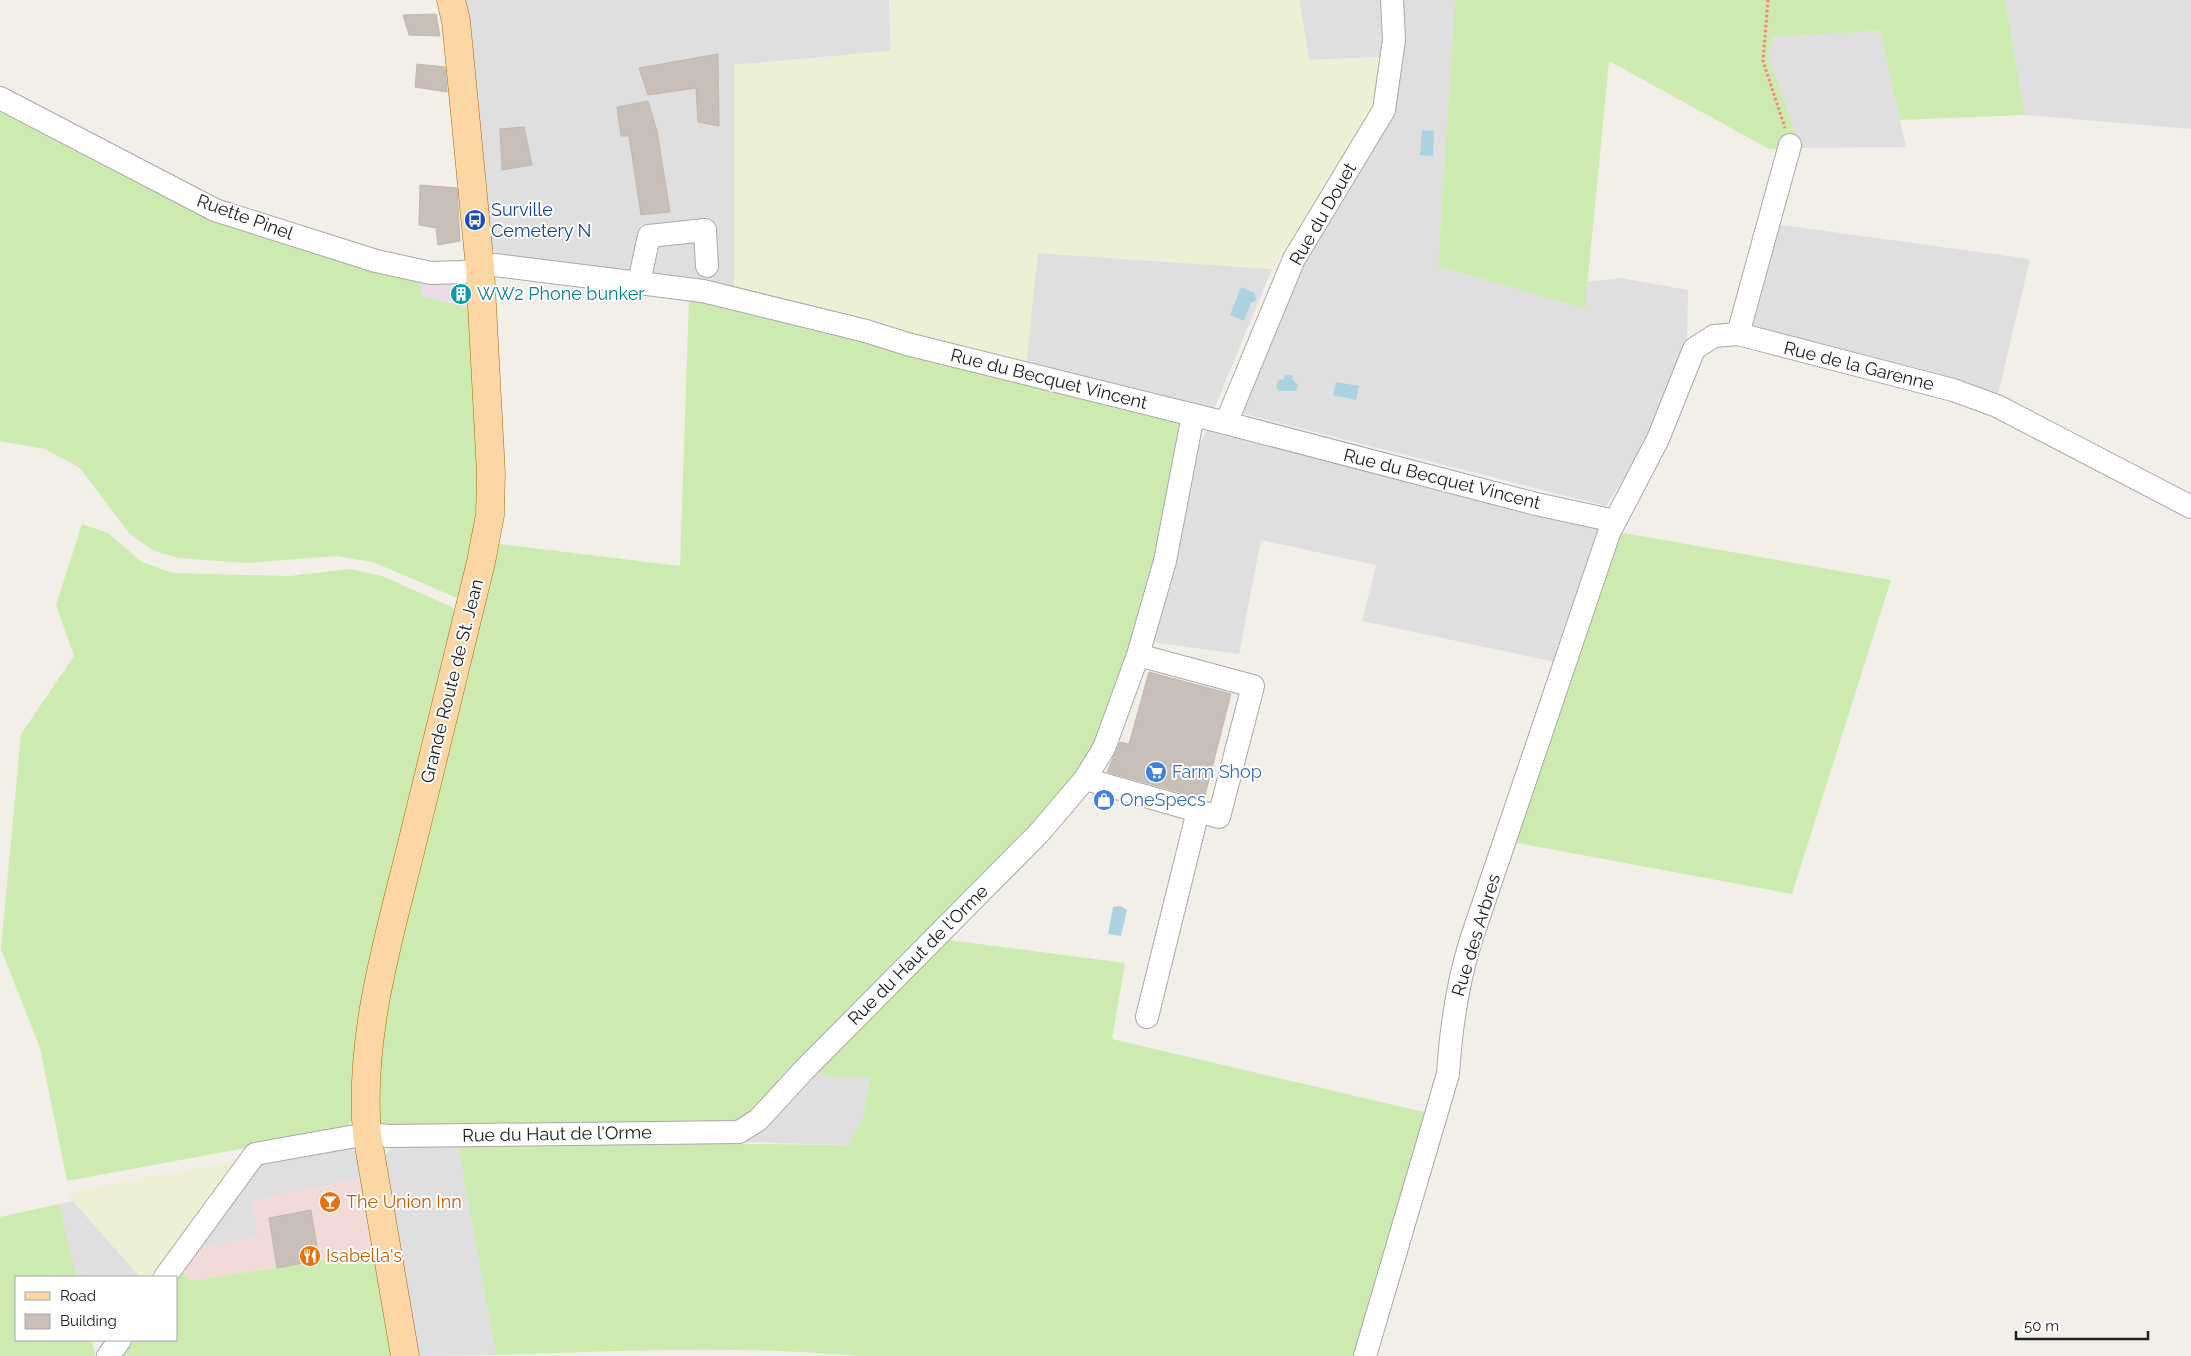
<svg xmlns="http://www.w3.org/2000/svg" width="2191" height="1356" viewBox="0 0 2191 1356" font-family="Raleway,sans-serif">
<style>
.residential{fill:#e0dfdf}
.commercial{fill:#f2dad9}
.industrial{fill:#ebdbe8}
.farmland{fill:#eef0d5}
.grass{fill:#cdebb0}
.water{fill:#aad3df}
.building{fill:#c7bfb8;stroke:#c4b6ab}
.lines{fill:none;stroke-linecap:round;stroke-linejoin:round}
.minor-casing{stroke:#a9a9a9;stroke-width:24}
.major-casing{stroke:#a06b00;stroke-width:29}
.path{stroke:#fa8072;stroke-width:3;stroke-dasharray:2.5 2.5;stroke-linecap:butt}
.minor{stroke:#fff;stroke-width:22}
.major{stroke:#fcd6a4;stroke-width:28}
.labels{text-anchor:middle;stroke-width:4;stroke-linejoin:round;paint-order:stroke}
.transit-label{font-size:18px;fill:#164399;stroke:#fff;text-anchor:start}
.street-label{font-size:18px;fill:#222;stroke:#fff}
.culture-label{font-size:18px;fill:#0d838f;stroke:#fff;text-anchor:start}
.shop-label{font-size:18px;fill:#366cbe;stroke:#fff;text-anchor:start}
.food-label{font-size:18px;fill:#c56008;stroke:#fff;text-anchor:start}
</style>
<rect width="100%" height="100%" fill="#f2efe9"/>
<path class="residential" d="M461 0H889L891 51 734 65V290L498 257 491 245Z
M1299 0H1455L1438 266 1585 309 1587 282 1621 278 1688 290 1687 346 1656 429 1606 506 1237 412 1282 304 1321 230 1392 111 1383 57 1309 60Z
M2005 0H2191V129L2025 115Z
M1880 31 1906 147 1801 148 1768 55 1772 37Z
M1775 224 2030 259 1998 394 1744 330Z
M1037 253 1272 269 1214 409 1026 366Z
M1209 427 1598 526 1601 533 1555 662 1362 621 1376 565 1261 540 1239 654 1158 643 1150 638 1192 459Z
M812 1071 829 1077 870 1078 863 1117 848 1145 743 1142 757 1134Z
M457 1141 496 1355 418 1356 380 1161 390 1150 404 1143Z
M346 1144 355 1151 360 1179 252 1201 258 1237 193 1248 258 1158Z
M73 1201 140 1277H77L59 1204Z"/>
<path class="commercial" d="M360 1179 374 1252 189 1281 179 1267 193 1248 257 1237 252 1201Z"/>
<path class="industrial" d="M420 281H462L470 290 471 309 422 296Z"/>
<path class="farmland" d="M889 0H1299L1309 60 1383 57 1382 77 1369 117 1272 269 1038 253 1026 366 734 290V65L891 51Z
M244 1159 158 1277H140L66 1193Z"/>
<path class="grass" d="M1455 0H2005L2025 115 1900 120 1880 31 1773 37 1768 55 1801 148 1769 149 1609 61 1585 309 1438 266Z
M0 105 233 225 369 271 420 281 422 296 471 309 482 469 478 530 457 598 373 562 336 556 247 563 178 558 152 550 129 533 80 468 45 449 0 441Z
M689 299 760 312 1180 420 1165 533 1158 564 1099 736 1072 782 844 1021 750 1115 721 1126 383 1129 377 1119 380 1051 396 969 499 544 680 566Z
M82 524 108 533 142 562 173 573 290 576 350 569 382 576 452 607 457 616 354 1068 352 1121 345 1128 332 1132 67 1181 40 1048 1 949 21 734 74 656 56 605Z
M1618 532 1891 580 1792 894 1512 842Z
M948 940 1125 963 1112 1039 1424 1112 1427 1121 1358 1356H858C738 1345 616 1351 496 1355L457 1141 848 1145 863 1117 870 1078 829 1077 812 1071Z
M59 1204 77 1277H16V1340H92L95 1356H0V1217Z
M374 1252 393 1356H115L127 1340H176V1277L179 1267 190 1281Z"/>
<path class="water" d="M1422 130 1434 131 1433 156 1420 155Z
M1241 287 1255 293 1256 300 1251 303 1244 321 1230 315Z
M1285 375H1293L1292 379 1298 385 1296 391H1281L1276 388 1278 380 1284 379Z
M1336 382 1359 386 1356 400 1333 395Z
M1121 906 1127 910 1121 936 1108 934 1113 907Z"/>
<path class="building" d="M436 14 440 36 409 35 403 15Z
M718 54 719 126 698 122 696 88 648 95 639 68Z
M417 64 445 67 447 92 415 87Z
M648 101 657 131 670 212 641 215 629 136H621L617 107Z
M524 127 532 165 502 170 500 129Z
M420 185 457 188 460 241 438 245 436 228 419 225Z
M1149 672 1231 694 1204 799 1107 772 1120 742 1129 744Z
M311 1210 319 1260 277 1268 269 1218Z"/>
<g class="lines">
<g class="minor-casing">
<path id="minor" d="M0 98 215 210 376 261 431 273 464 272 495 265 703 291 866 331 907 344 1226 423 1536 504 1615 521
M639 282 649 236 705 230 707 266
M1738 334 1790 145
M1226 423 1294 259 1384 110 1394 40 1392 0
M1085 779 1219 817 1253 686 1138 655
M1147 1017 1198 811
M165 1277 255 1154 367 1134 390 1136 739 1132 758 1120 804 1070 1039 833 1085 779 1104 748 1138 655 1165 561 1193 415
M108 1356 120 1340
M1365 1356 1448 1074C1451 1028 1457 984 1471 940L1609 533 1658 439 1694 349 1714 336 1738 334 1953 390 1997 406 2191 507"/>
</g>
<g class="major-casing">
<path id="major" d="M405 1356 367 1134C359 1039 387 944 410 852 434 755 457 658 481 562L490 515 491 473 480 268 456 21 451 0"/>
</g>
<path class="path" d="M1768 0 1763 61 1785 128"/>
<use href="#minor" class="minor"/>
<use href="#major" class="major"/>
</g>
<defs>
<g id="bus-disc" transform="scale(1.125)"><circle r="9.5" fill="#1a4fb4" stroke="#fff"/><path d="M-5-6H5V4H4V6H2V4H-2V6H-4V4H-5ZM-3.5-4V0h7V-4ZM-3.5 1.2v1.5H-2V1.2ZM2 1.2v1.5H3.5V1.2Z" fill="#fff"/></g>
<g id="building-disc" transform="scale(1.125)"><circle r="9.5" fill="#0f9aa8" stroke="#fff"/><path d="M-4-6H4V6H1V3H-1V6H-4ZM-2.5-4.3h1.7v1.8h-1.7ZM.8-4.3h1.7v1.8H.8ZM-2.5-1h1.7V.8h-1.7ZM.8-1h1.7V.8H.8Z" fill="#fff"/></g>
<g id="supermarket-disc" transform="scale(1.125)"><circle r="9.5" fill="#3f7fe0" stroke="#fff"/><path d="M-6-5.5h2.5l.6 2H6L4.5 2H-2.5L-4.4-4H-6ZM-1.5 3.2a1.3 1.3 0 1 0 .1 0ZM3 3.2a1.3 1.3 0 1 0 .1 0Z" fill="#fff"/></g>
<g id="shop-disc" transform="scale(1.125)"><circle r="9.5" fill="#3f7fe0" stroke="#fff"/><path d="M-5-2.5h2.3a2.7 3.5 0 0 1 5.4 0H5L5.5 6h-11ZM-1.5-2.5h3a1.5 2.3 0 0 0-3 0Z" fill="#fff"/></g>
<g id="bar-disc" transform="scale(1.125)"><circle r="9.5" fill="#e8710a" stroke="#fff"/><path d="M-6-5H6L.8 .8V4.5H3.5V6h-7V4.5H-.8V.8Z" fill="#fff"/></g>
<g id="restaurant-disc" transform="scale(1.125)"><circle r="9.5" fill="#e8710a" stroke="#fff"/><path d="M-5-6h1v4h1v-4h1v4h1v-4h1v5L-1.5 .5V6h-2V.5L-5-1ZM5-6V6H3V1.5H1.5Q1.5-4 5-6Z" fill="#fff"/></g>
</defs>
<g fill-rule="evenodd">
<use href="#bus-disc" x="475" y="220"/>
<use href="#building-disc" x="461" y="294"/>
<use href="#supermarket-disc" x="1156" y="772"/>
<use href="#shop-disc" x="1104" y="800"/>
<use href="#bar-disc" x="330" y="1202"/>
<use href="#restaurant-disc" x="310" y="1256"/>
</g>
<g class="labels">
<g class="transit-label">
<text x="491" y="216">Surville<tspan x="491" dy="21">Cemetery N</tspan></text>
</g>
<g class="street-label">
<text transform="translate(1323 214) rotate(-60)" y="6">Rue du Douet</text>
<text transform="translate(245 217) rotate(20)" y="6">Ruette Pinel</text>
<text transform="translate(1859 366) rotate(14)" y="6">Rue de la Garenne</text>
<text transform="translate(1049 379) rotate(14)" y="6">Rue du Becquet Vincent</text>
<text transform="translate(1442 479) rotate(14)" y="6">Rue du Becquet Vincent</text>
<text transform="translate(452 681) rotate(-76)" y="6">Grande Route de St. Jean</text>
<text transform="translate(1476 935) rotate(-73)" y="6">Rue des Arbres</text>
<text transform="translate(918 955) rotate(-45)" y="6">Rue du Haut de l'Orme</text>
<text transform="translate(557 1134) rotate(-1)" y="6">Rue du Haut de l'Orme</text>
</g>
<g class="culture-label">
<text x="477" y="300">WW2 Phone bunker</text>
</g>
<g class="shop-label">
<text x="1172" y="778">Farm Shop</text>
<text x="1120" y="806">OneSpecs</text>
</g>
<g class="food-label">
<text x="346" y="1208">The Union Inn</text>
<text x="326" y="1262">Isabella's</text>
</g>
</g>
<rect x="15" y="1276" width="162" height="65" fill="#ffffff" stroke="#a7a7a7"/>
<rect x="25" y="1292" width="25" height="8" fill="#fcd6a4" stroke="#a7a7a7"/>
<text x="60" y="1301" font-size="15" fill="#222222">Road</text>
<rect x="25" y="1314" width="25" height="15" fill="#c7bfb8" stroke="#a7a7a7"/>
<text x="60" y="1326" font-size="15" fill="#222222">Building</text>
<path d="M2016 1331v8h132v-8" fill="none" stroke="#222222" stroke-width="2.5"/>
<text x="2024" y="1331" font-size="15" fill="#222222" stroke="#ffffff" stroke-width="4" paint-order="stroke">50 m</text>
</svg>
